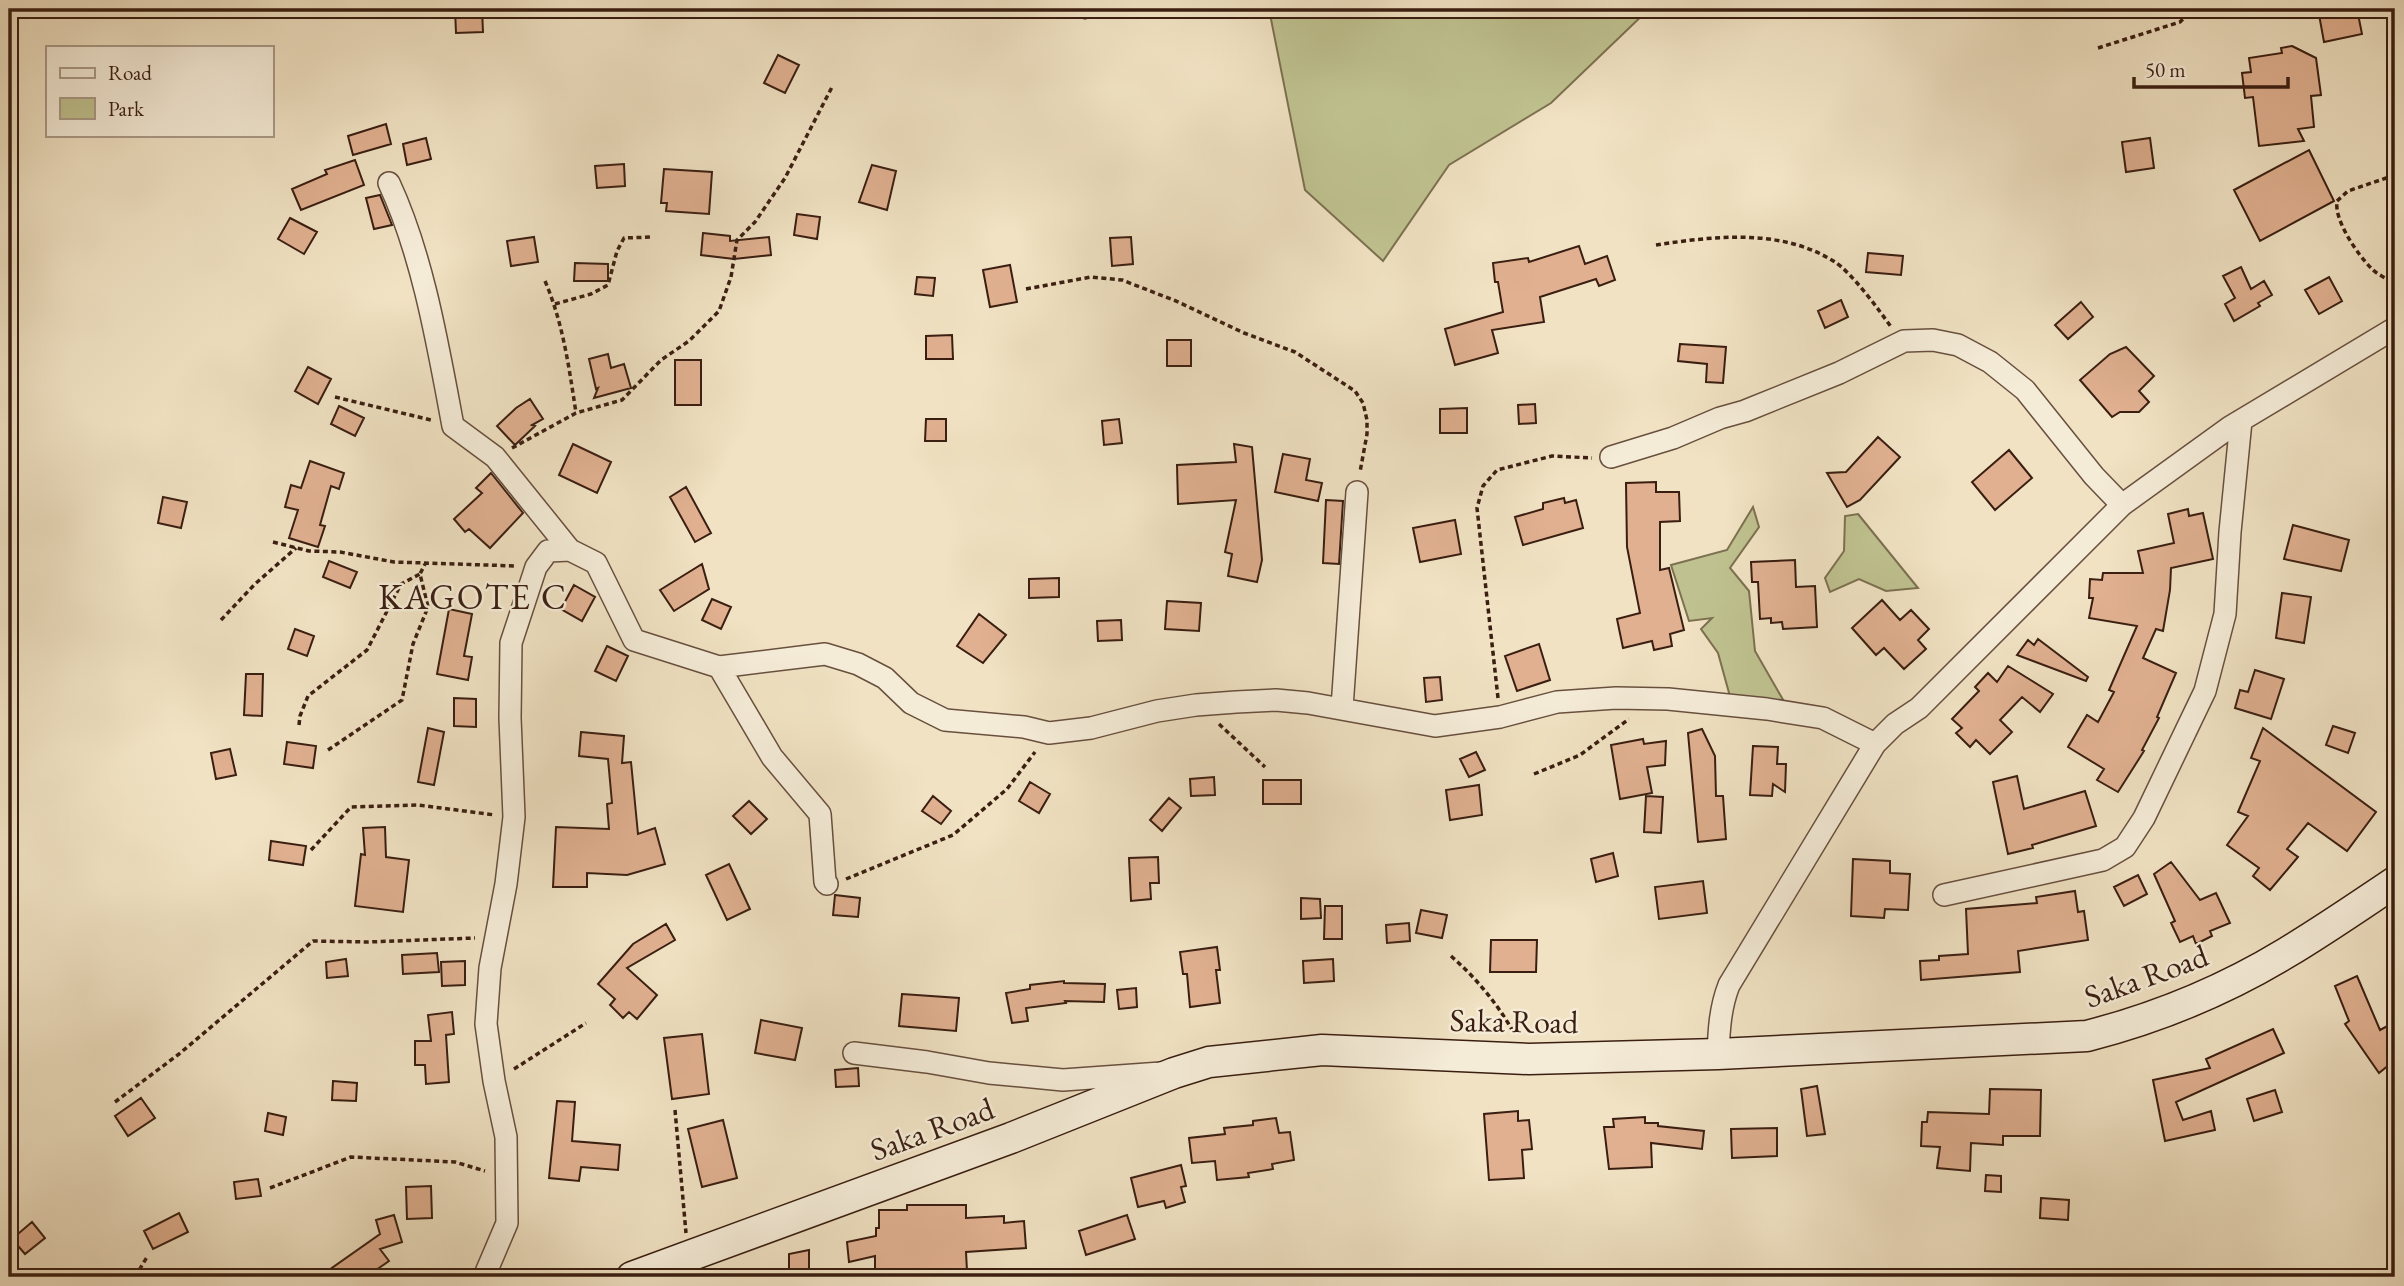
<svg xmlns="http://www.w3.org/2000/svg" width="2404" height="1286" viewBox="0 0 2404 1286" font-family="'EB Garamond',serif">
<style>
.green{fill:#bfc290;stroke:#7c7050;stroke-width:2}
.building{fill:#e0b090;stroke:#3a1e11;stroke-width:2}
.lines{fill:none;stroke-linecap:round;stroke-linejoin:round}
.street-casing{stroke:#684f3e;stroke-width:24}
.secondary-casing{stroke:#3a1e11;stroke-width:33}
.path{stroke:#3a1e11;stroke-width:3.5;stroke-dasharray:5 3.5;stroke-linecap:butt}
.street{stroke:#f5ecd8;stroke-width:21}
.secondary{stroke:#f5ecd8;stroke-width:30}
.labels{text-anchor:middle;stroke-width:5;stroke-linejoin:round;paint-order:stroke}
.street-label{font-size:32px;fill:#3a1e11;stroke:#f5ecd8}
.quarter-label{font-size:35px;letter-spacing:2px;fill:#3a1e11;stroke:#f5ecd8}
</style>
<rect width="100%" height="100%" fill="#f0e2c3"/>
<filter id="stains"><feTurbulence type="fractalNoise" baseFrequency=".00286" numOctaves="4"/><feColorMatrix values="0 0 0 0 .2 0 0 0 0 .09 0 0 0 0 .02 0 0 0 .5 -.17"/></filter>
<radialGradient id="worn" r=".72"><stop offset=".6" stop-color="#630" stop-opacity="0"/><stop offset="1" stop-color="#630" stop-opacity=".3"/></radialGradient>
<path class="green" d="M1060 9H1111L1085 19Z
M1269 9H1649L1551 103 1449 165 1383 261 1305 190Z
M1753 507 1759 527 1730 568 1749 591 1755 651 1789 710 1731 700 1718 653 1701 629 1712 618 1689 621 1671 565 1727 550Z
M1858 514 1918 588 1886 591 1859 579 1830 592 1825 578 1844 551 1845 516Z"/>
<path class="building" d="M455 9H482L483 32 456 33Z
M2318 9H2357L2362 34 2324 42Z
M2292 46 2316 58 2321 95 2311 96 2314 127 2298 129 2304 141 2259 146 2253 97 2245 98 2242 73 2251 72 2249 58 2282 53 2281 48Z
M778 55 799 65 785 93 764 83Z
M386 124 391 144 353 155 348 136Z
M426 138 431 159 407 165 403 144Z
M2150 138 2154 168 2126 172 2122 142Z
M2309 150 2334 201 2260 241 2234 190Z
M355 160 364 185 301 210 292 189 327 174 325 170Z
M624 164 625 186 597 188 595 166Z
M872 165 896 171 887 210 859 202Z
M664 169 712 172 709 214 666 211 667 203H661Z
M380 195 392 225 374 229 366 198Z
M797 214 820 217 817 239 794 235Z
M290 218 317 232 304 254 278 239Z
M703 233 730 236V241L769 237 771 255 734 259 701 255Z
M534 237 538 262 511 266 507 241Z
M1131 237 1133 264 1112 266 1110 238Z
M1579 246 1585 264 1607 256 1615 280 1599 286 1596 279 1540 297 1544 322 1492 330 1498 353 1455 365 1445 329 1503 312 1498 282H1495L1493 263 1528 258 1529 262Z
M1868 253 1903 256 1901 275 1866 272Z
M575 263 608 264V281H574Z
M1010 265 1017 302 990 307 983 270Z
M2241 267 2251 289 2264 281 2272 295 2258 303 2260 306 2234 321 2225 304 2235 298 2223 276Z
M917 277 935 278 933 296 915 294Z
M2329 277 2342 301 2319 314 2305 290Z
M1841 300 1848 317 1825 328 1818 311Z
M2081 302 2093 317 2068 339 2055 325Z
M952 335 953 359H926V336Z
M1167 340H1191V366H1167Z
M1680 344 1726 347 1723 383 1706 382 1707 364 1678 361Z
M2126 347 2154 376 2139 391 2149 402 2139 412H2120L2112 417 2080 380 2110 354Z
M608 354 611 368 624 364 631 388 594 398 598 388 596 389 589 359Z
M675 360H701V405H675Z
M308 367 331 379 318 404 295 391Z
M530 399 543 419 532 425 535 426 515 445 497 426 516 408Z
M1535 404 1536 423 1519 424 1518 405Z
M339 406 364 418 355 436 331 424Z
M1467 408V433H1440V409Z
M926 419H946V441H925Z
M1119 419 1122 443 1104 445 1102 421Z
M1878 437 1900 457 1860 500 1847 507 1827 473 1846 472Z
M573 444 611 462 597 493 559 475Z
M1234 444 1252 447 1262 560 1257 582 1228 576 1232 554 1225 552 1236 500 1178 504 1177 465 1236 462Z
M2009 450 2032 478 1995 510 1972 482Z
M1283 454 1310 459 1306 480 1322 483 1318 501 1275 492Z
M310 461 344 473 339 489 331 486 320 525 325 526 318 547 289 538 298 510 285 507 291 485 301 488Z
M491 473 523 513 490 548 469 529 465 532 454 519 482 493 476 488Z
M1656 482V492H1679L1680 521 1660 522V570L1669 568 1684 630 1670 634 1672 646 1654 650 1652 641 1623 648 1617 619 1640 613 1627 547 1626 483Z
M686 487 711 533 695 542 670 497Z
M163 497 187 502 181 528 158 523Z
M1564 498 1565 503 1576 500 1583 528 1523 545 1515 517 1543 509V503Z
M1326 500 1343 501 1339 564 1323 563Z
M2188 509 2189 516 2203 513 2213 559 2171 568 2170 590 2163 631 2156 629 2143 658 2176 673 2157 717 2159 718 2142 750 2144 751 2118 792 2097 780 2104 769 2068 747 2087 715 2098 722 2114 692 2109 690 2137 626 2089 618 2093 598H2089L2090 579 2102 580 2103 573H2143L2138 551 2174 543 2168 514Z
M1455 520 1461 554 1420 562 1413 528Z
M2293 525 2349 540 2341 571 2284 559Z
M1795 560 1796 587 1815 586 1817 627 1783 629 1782 622 1771 623V618L1760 619 1758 582H1752L1751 562Z
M329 561 357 572 350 588 323 577Z
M702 564 709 589 674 611 660 590Z
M1059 578V597L1029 598V579Z
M574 585 595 597 582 621 561 609Z
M2282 593 2311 597 2304 643 2276 638Z
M712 599 731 607 721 629 702 620Z
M1882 600 1900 620 1911 610 1929 629 1918 640 1926 649 1904 669 1884 648 1876 655 1852 628Z
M1167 601 1201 603 1199 631 1165 629Z
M449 609 472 614 464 656 472 657 468 680 437 674Z
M979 614 1006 635 983 663 957 646Z
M1121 620 1122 640 1098 641 1097 621Z
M295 629 314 636 307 656 288 649Z
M2038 639 2088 677 2086 681 2017 655 2028 640 2034 645Z
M1539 644 1550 680 1517 691 1505 656Z
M607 646 628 656 616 681 595 671Z
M2008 666 2053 694 2040 712 2022 697 2000 720 2012 732 1990 754 1976 740 1970 747 1956 733 1962 728 1952 719 1979 691 1975 687 1988 673 1997 682Z
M2255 670 2284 679 2271 719 2235 708 2240 690 2248 692Z
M246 674H263L262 716 244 715Z
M1440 677 1442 700 1426 702 1424 678Z
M454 698 476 699V727L454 726Z
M2333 726 2355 733 2348 753 2326 745Z
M428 728 444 732 434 785 418 782Z
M2263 728 2376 812 2347 851 2308 823 2287 849 2298 857 2270 890 2253 876 2259 868 2227 845 2248 816 2238 812 2260 761 2251 758Z
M1702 729 1715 756 1716 796H1723L1726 839 1698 842 1688 733Z
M581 732 624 736 622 763 631 762 638 834 655 828 665 864 627 875 587 873V887H553L556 827 609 829 607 804 612 803 608 759 579 756Z
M1643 739 1644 744 1666 741 1665 765 1647 767 1652 793 1620 799 1611 745Z
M287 742 316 746 313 768 284 764Z
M1753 746 1778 747 1777 764H1786L1785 792 1773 784 1772 796 1750 795Z
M230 749 236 775 216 779 211 753Z
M1476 752 1485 770 1469 777 1460 759Z
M2017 776 2024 809 2085 791 2096 826 2032 845 2033 848 2008 854 1993 782Z
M1214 777 1215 795 1191 796 1190 779Z
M1263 780H1301V804H1263Z
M1030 782 1050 794 1039 813 1019 801Z
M1479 785 1482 815 1450 820 1446 790Z
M933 796 951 811 941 824 922 811Z
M1646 796 1663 797 1661 833 1644 832Z
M1169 798 1181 808 1162 831 1150 820Z
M749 801 767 819 751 834 733 816Z
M385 827 386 857 409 860 403 912 355 906 361 854 365 855 363 828Z
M271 841 306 846 303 865 269 860Z
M1613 853 1618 876 1596 882 1591 859Z
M1158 857 1159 883H1150L1151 899 1131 901 1129 858Z
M1853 859 1890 861V873L1910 874 1908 910 1885 909 1884 918 1851 916Z
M2171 862 2200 900 2216 893 2230 923 2210 931 2212 936 2196 944 2193 936 2180 942 2171 923 2175 921 2154 874Z
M729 864 750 909 727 920 706 875Z
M2138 875 2147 894 2124 906 2114 887Z
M1703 881 1707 913 1659 919 1655 887Z
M2075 891 2078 912 2084 911 2088 940 2018 951 2020 972 1921 980 1920 961 1939 960V956L1968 954 1966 909 2037 903 2036 897Z
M835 895 860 898 858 917 833 915Z
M1301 898 1320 899 1321 918 1301 919Z
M1325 906H1342V939H1324Z
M1421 910 1447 915 1442 938 1416 933Z
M1409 923 1410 941 1387 943 1386 925Z
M666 924 675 940 627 968 657 995 637 1019 629 1012 623 1018 610 1005 615 999 598 984 633 944Z
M1491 940H1537L1536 972H1490Z
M1217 947 1220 970H1216L1220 1003 1190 1007 1187 974H1183L1180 952Z
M437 953 439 972 403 974 402 955Z
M346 959 348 976 327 978 326 962Z
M1333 959 1334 981 1304 983 1303 961Z
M465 961V985L442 986 441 962Z
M2357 976 2380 1030 2395 1022V1060L2379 1073 2345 1024 2349 1021 2335 986Z
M1064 981V983L1105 984 1104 1002 1065 1001 1066 1003 1026 1008 1028 1021 1012 1023 1006 993 1030 989V985Z
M1136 988 1137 1007 1119 1009 1117 990Z
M902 994 959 998 956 1031 899 1026Z
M452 1012 454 1034 446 1035 449 1082 426 1084 425 1065H415V1041H431L428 1015Z
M761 1020 802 1028 795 1060 755 1053Z
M2273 1029 2284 1053 2176 1102 2183 1120 2211 1111 2215 1130 2165 1141 2153 1080 2210 1068 2206 1059Z
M702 1034 709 1094 672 1099 664 1038Z
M858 1068 859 1086 836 1087 835 1070Z
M333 1081 357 1083 356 1101 332 1100Z
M1817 1086 1825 1134 1807 1136 1801 1089Z
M1990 1089 2041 1090 2040 1136H2003V1145L1971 1143 1970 1171 1937 1168 1940 1147 1921 1146 1922 1122H1927L1928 1112 1989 1114Z
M2275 1090 2282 1112 2254 1121 2247 1099Z
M141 1098 155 1118 128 1136 115 1116Z
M557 1101 575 1102 572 1141 620 1145 618 1170 581 1167 579 1181 549 1178Z
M1518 1111V1121L1529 1120 1532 1149 1522 1150 1524 1178 1489 1180 1484 1114Z
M268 1113 286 1117 283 1135 265 1131Z
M1645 1117V1123H1658V1126L1704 1131 1702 1149 1651 1143 1652 1167 1609 1169 1604 1127H1614L1613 1119Z
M1276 1118 1279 1133 1290 1132 1294 1160 1272 1164 1273 1169 1248 1173 1249 1177 1217 1180 1215 1161 1192 1163 1189 1138 1225 1134 1224 1128 1253 1125V1121Z
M723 1120 737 1178 702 1187 688 1129Z
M1777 1128V1156L1732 1158 1731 1129Z
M1181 1165 1186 1186 1181 1187 1185 1202 1166 1208 1164 1201 1138 1207 1131 1178Z
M1986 1175 2001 1176V1192L1985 1191Z
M258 1179 261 1196 236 1199 234 1182Z
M431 1186 432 1218 407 1219 406 1187Z
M2041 1198 2069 1200 2068 1220 2040 1218Z
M907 1205H966V1218L1004 1216V1223L1024 1221 1026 1248 966 1252 967 1271 934 1272V1277H875V1256L849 1262 847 1242 876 1236V1228H879V1210H907Z
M179 1213 188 1232 153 1249 144 1231Z
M394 1215 402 1242 380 1249 389 1261 366 1277H319L380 1234 376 1220Z
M1127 1215 1135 1239 1086 1255 1079 1231Z
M32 1222 45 1238 25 1254 12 1239Z
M809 1250V1277H789V1254Z"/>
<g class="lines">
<g class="street-casing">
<path id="street" d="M389 183C423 256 438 346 453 426L495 457 570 550
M1611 457 1673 438 1720 418 1745 411 1839 373 1904 341 1933 340 1958 345 1990 362 2025 390 2094 476 2122 505
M719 667 825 654 858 664 885 678 911 703 945 720 1024 727 1049 733 1091 728 1157 711 1196 705 1236 702 1276 700 1308 703 1435 726 1500 717 1557 702 1616 698 1668 699 1767 709 1823 718 1875 744
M1342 708 1357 492
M1944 895 2103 860 2125 847 2144 818 2205 691 2225 614 2230 532 2241 421
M854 1053 927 1062 989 1073 1063 1080 1161 1073
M1718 1054C1719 1030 1720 1008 1729 985L1875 744 1895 724 1919 708 2122 505 2230 427 2395 328
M484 1277 507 1223 506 1137 494 1081 486 1024 490 968 506 884 514 817 510 718 511 643 536 567 548 551 570 550 596 563 634 640 719 667 772 757 820 814 825 882 827 884"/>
</g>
<g class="secondary-casing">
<path id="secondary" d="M632 1277 1011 1138 1174 1073 1209 1062 1322 1050 1529 1059 1718 1054 2087 1036C2157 1018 2225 990 2286 953 2323 931 2359 906 2395 882"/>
</g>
<path class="path" d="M2098 48 2180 22 2193 9
M2395 175 2348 191 2337 201C2334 221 2358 255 2372 269 2378 275 2388 279 2395 284
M1656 245C1715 236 1782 228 1835 262 1851 272 1880 311 1891 327
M545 281C563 323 569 367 576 413
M1026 289 1091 277 1122 280 1176 301 1244 333 1295 352 1355 391 1363 403 1367 420V434L1360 472
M555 304 591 294 608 285 617 251 624 238 653 237
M335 397 431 420
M512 448 576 413 622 400 661 360 689 341 719 311 731 277 737 240 755 222 785 178 832 87
M273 542 309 551 340 552 394 562 516 566
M221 620 255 584 296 548
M1498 698 1477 508 1483 486 1497 470 1552 456 1592 458
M1219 724 1265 767
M299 725 300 716 308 696 367 650 401 584 420 574
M328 750 402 700 413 644 428 607 420 574 425 564
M1534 774 1580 755 1629 719
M311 850 351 807 418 805 495 815
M846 879 953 835 1007 789 1035 752
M1451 956C1476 978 1497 1003 1514 1033
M514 1069 586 1023
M115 1102 179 1054 313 941 368 942 475 938
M675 1110 686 1233
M270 1188 351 1157 455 1162 485 1171
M135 1277 147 1257"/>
<use href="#street" class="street"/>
<use href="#secondary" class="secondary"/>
</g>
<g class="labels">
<g class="street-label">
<text transform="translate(2146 976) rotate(-20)" y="11">Saka Road</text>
<text transform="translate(1514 1021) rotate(1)" y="11">Saka Road</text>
<text transform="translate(932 1129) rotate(-20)" y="11">Saka Road</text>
</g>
<g class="quarter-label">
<text x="473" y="609">KAGOTE C</text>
</g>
</g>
<rect width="2404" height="1286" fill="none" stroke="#f0e2c3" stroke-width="35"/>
<rect x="10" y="10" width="2383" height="1265" fill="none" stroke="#3a1e11" stroke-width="3.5"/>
<rect x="18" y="18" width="2369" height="1251" fill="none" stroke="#3a1e11" stroke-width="2"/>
<rect x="46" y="46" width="228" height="91" fill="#f5ecd8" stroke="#aa9a88" stroke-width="2"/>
<rect x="60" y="68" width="35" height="10" fill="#f5ecd8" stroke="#aa9a88" stroke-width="2"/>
<text x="108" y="80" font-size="21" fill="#3a1e11">Road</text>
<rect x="60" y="98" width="35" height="21" fill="#bfc290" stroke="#aa9a88" stroke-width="2"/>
<text x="108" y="116" font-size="21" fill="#3a1e11">Park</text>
<path d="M2134 77v10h154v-10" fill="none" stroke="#3a1e11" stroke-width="3.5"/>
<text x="2145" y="77" font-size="21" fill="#3a1e11" stroke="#f5ecd8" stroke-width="5" paint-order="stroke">50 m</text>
<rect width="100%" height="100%" filter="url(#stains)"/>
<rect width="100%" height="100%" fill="url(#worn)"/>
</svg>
